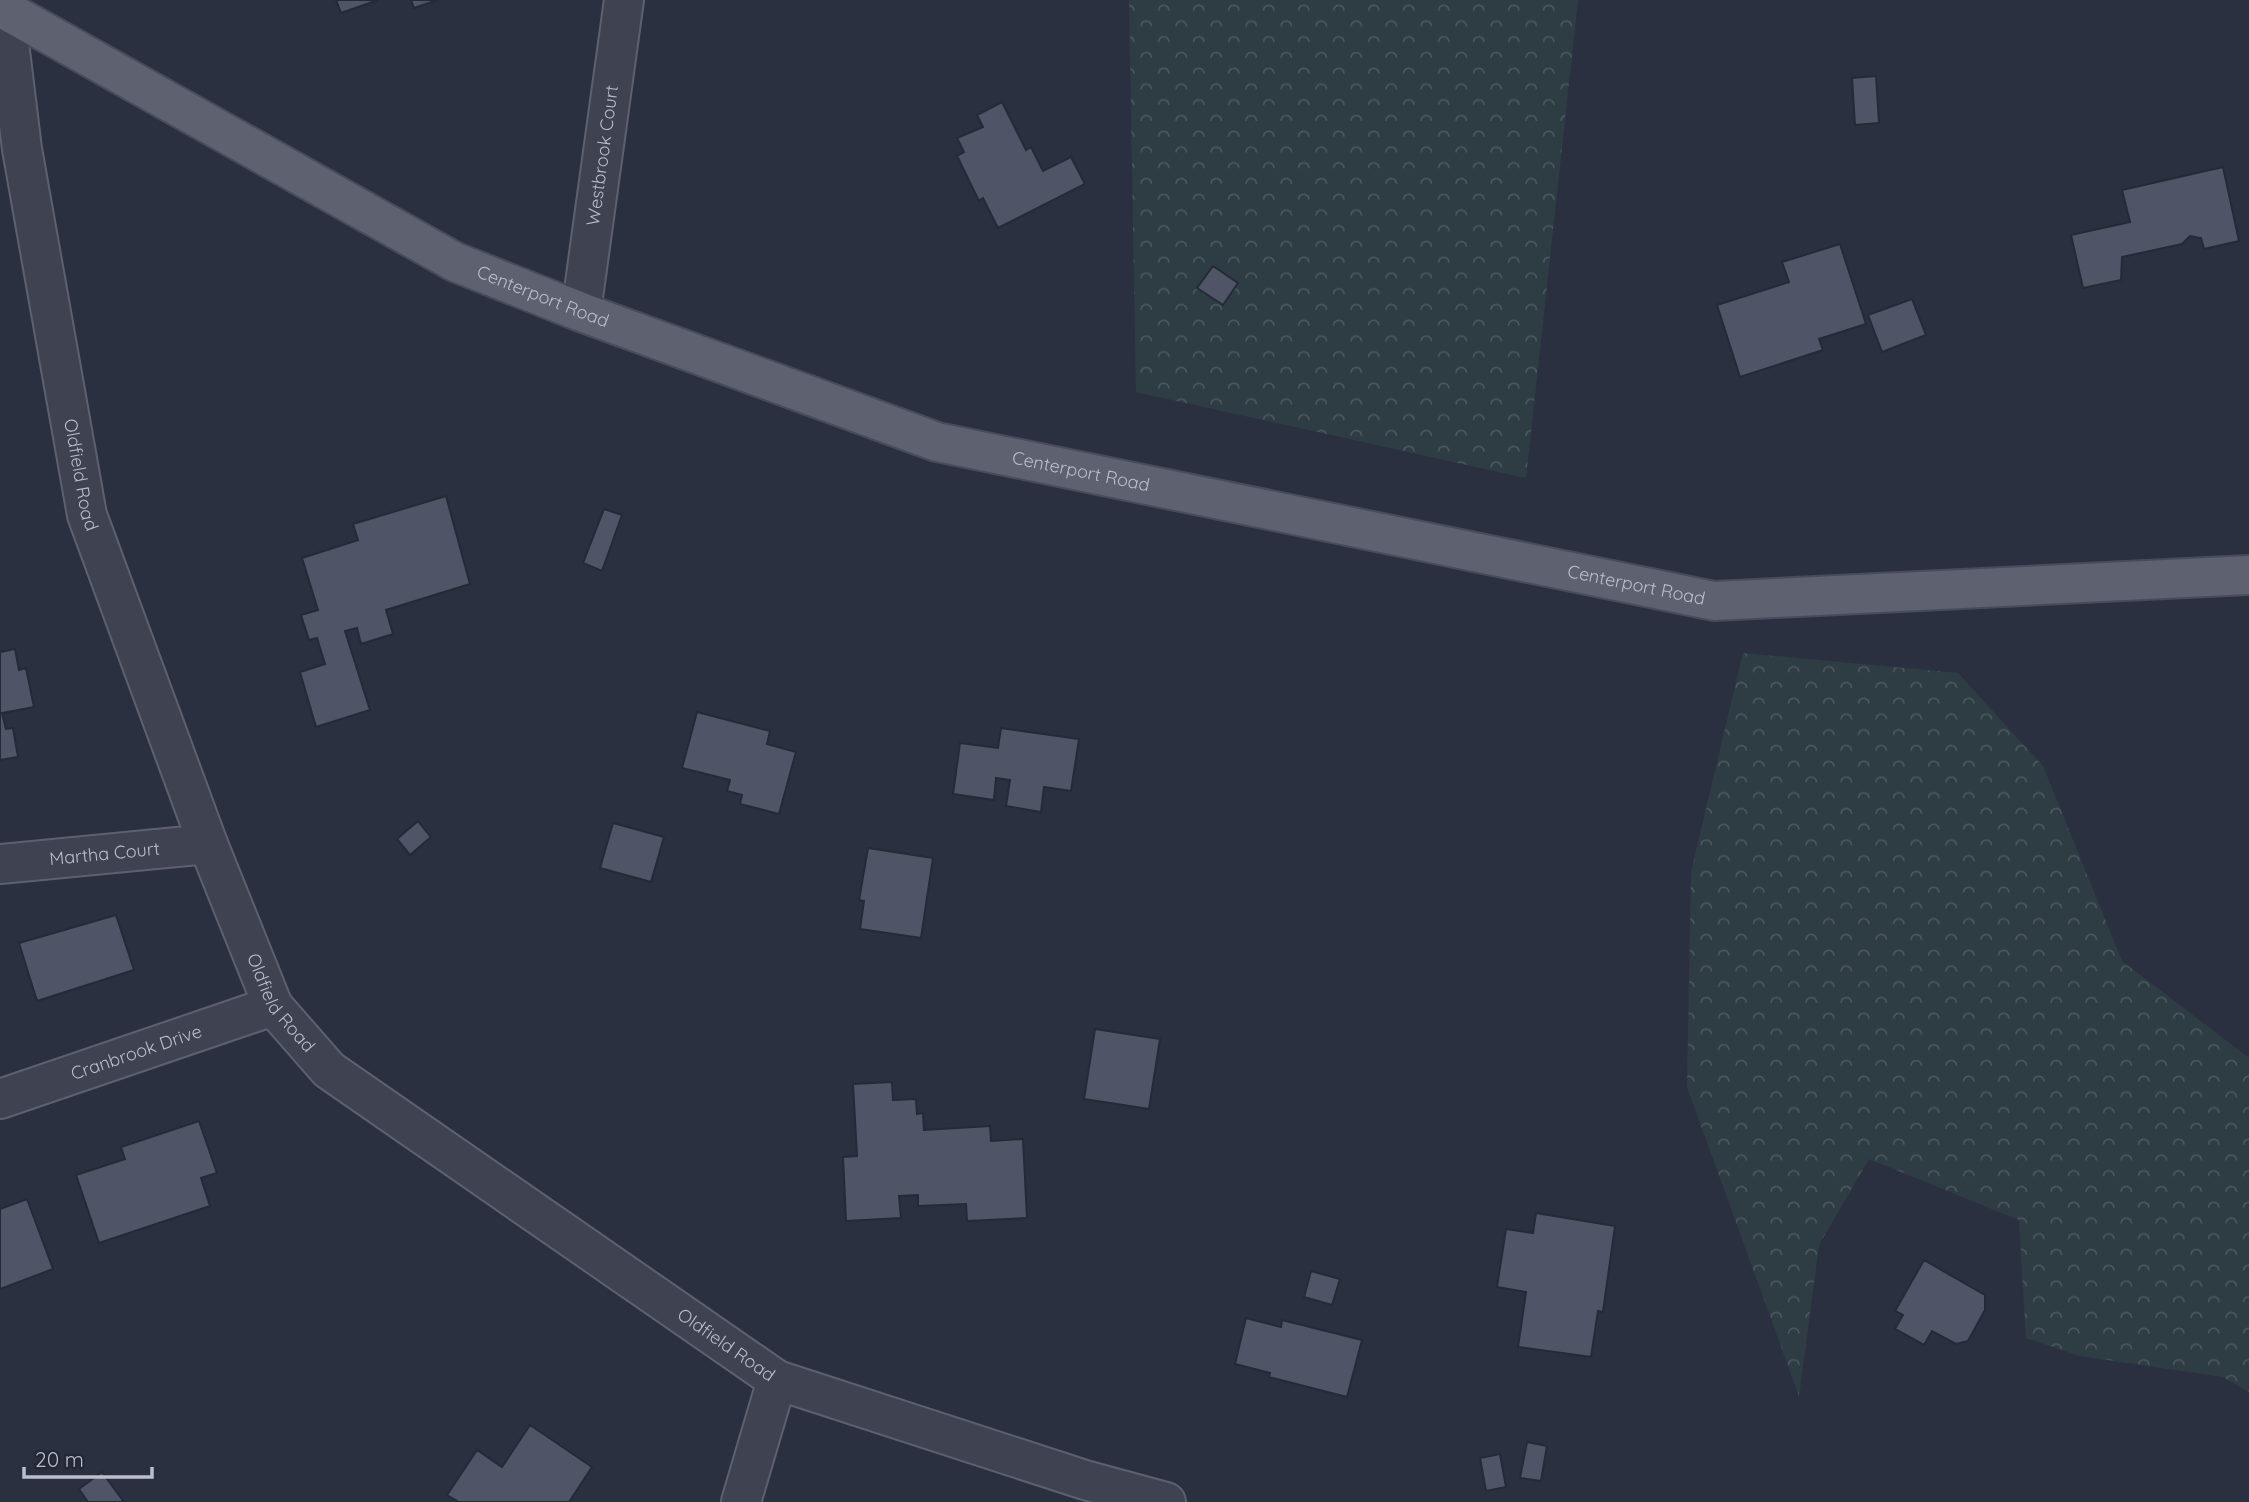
<svg xmlns="http://www.w3.org/2000/svg" width="2249" height="1502" viewBox="0 0 2249 1502" font-family="Quicksand,sans-serif">
<style>
.forest{fill:url(#forest-crowns)}
.building{fill:#4f5467;stroke:#252938;stroke-width:2}
.lines{fill:none;stroke-linecap:round;stroke-linejoin:round}
.minor-casing{stroke:#5d606e;stroke-width:42}
.major-casing{stroke:#484b5a;stroke-width:42}
.minor{stroke:#3f4251;stroke-width:38}
.major{stroke:#5d6170;stroke-width:38}
.labels{text-anchor:middle;stroke-width:6;stroke-linejoin:round;paint-order:stroke}
.street-label{font-size:18px;fill:#bcbecb;stroke:#232736}
</style>
<defs>
<pattern id="forest-crowns" width="20" height="18" patternUnits="userSpaceOnUse" patternTransform="scale(1.75)"><rect width="20" height="18" fill="#2e3d43"/><path d="M2 6a3 3 0 1 1 6 0M12 15a3 3 0 1 1 6 0" fill="none" stroke="#4a575d"/></pattern>
</defs>
<rect width="100%" height="100%" fill="#2b3041"/>
<path class="forest" d="M1129 0H1578L1526 478 1136 392Z
M1743 653 1958 673 2043 766 2122 961 2249 1058V1392L2223 1377 2080 1356 2026 1338 2019 1220 1869 1159 1819 1245 1799 1396 1687 1087 1691 872Z"/>
<path class="building" d="M336 0H378L341 13Z
M411 0H438L414 8Z
M1876 76 1879 123 1855 125 1852 78Z
M1002 102 1026 150 1031 147 1043 171 1071 157 1085 184 998 228 983 198 979 201 957 156 964 152 957 138 983 127 977 115Z
M2223 167 2239 241 2204 249 2201 238 2190 236 2182 244 2122 257 2121 280 2083 288 2071 235 2130 222 2122 190Z
M1840 244 1866 324 1819 339 1823 350 1740 377 1717 305 1789 282 1782 262Z
M1213 266 1238 283 1223 305 1197 288Z
M1912 299 1926 335 1882 352 1868 315Z
M446 496 470 584 386 610 393 634 361 644 357 628 345 631 370 710 316 727 300 672 325 664 317 638 309 640 301 615 318 610 302 558 358 540 353 524Z
M604 509 622 515 602 571 583 563Z
M15 649 19 670 26 668 34 707 2 713 6 729 13 728 18 757 0 760V652Z
M697 712 770 731 767 744 796 752 779 814 740 804 742 795 727 791 730 780 682 768Z
M1001 728 1079 739 1071 791 1044 787 1041 812 1006 806 1010 780 996 778 994 800 953 794 960 743 998 748Z
M418 821 431 837 410 855 397 839Z
M613 823 664 837 651 882 600 868Z
M868 848 933 858 921 938 860 929 864 901 859 900Z
M116 915 134 970 37 1001 19 943Z
M1095 1029 1160 1039 1149 1109 1084 1099Z
M892 1082 893 1100 916 1099 917 1114 923 1113 924 1130 990 1126 991 1141 1023 1139 1027 1218 967 1221 966 1204 918 1206V1195L899 1196 901 1218 846 1221 843 1157 857 1156 853 1084Z
M199 1121 217 1173 201 1178 210 1206 99 1243 76 1175 125 1159 121 1147Z
M27 1199 53 1269 0 1289V1209Z
M1536 1213 1615 1226 1603 1312 1598 1311 1591 1357 1518 1347 1526 1292 1497 1287 1506 1229 1533 1233Z
M1924 1260 1985 1295V1310L1968 1341 1956 1344 1932 1331 1924 1345 1895 1329 1903 1315 1895 1311Z
M1311 1271 1340 1279 1332 1305 1304 1297Z
M1246 1318 1281 1327 1282 1320 1362 1340 1347 1397 1269 1377 1270 1373 1235 1364Z
M530 1425 592 1467 569 1502H459L447 1495 477 1450 502 1467Z
M1527 1442 1547 1446 1541 1481 1520 1478Z
M1500 1454 1506 1487 1486 1491 1480 1458Z
M102 1472 124 1502H88L79 1489Z"/>
<g class="lines">
<g class="minor-casing">
<g id="minor">
<path id="s1" d="M5 10 22 149 87 515 208 844 273 1006 329 1070 777 1380 1085 1480 1166 1502"/>
<path id="s2" d="M581 312 624 0"/>
<path id="s3" d="M0 864 208 844"/>
<path id="s4" d="M0 1099 273 1006"/>
<path d="M741 1502 777 1380"/>
</g>
</g>
<g class="major-casing">
<g id="major">
<path id="s5" d="M0 7 455 262 581 312 937 442 1714 601 2249 575"/>
</g>
</g>
<use href="#minor" class="minor"/>
<use href="#major" class="major"/>
</g>
<g class="labels">
<g class="street-label">
<text dy="6" stroke="none"><textPath href="#s2" startOffset="158">Westbrook Court</textPath></text>
<text dy="6" stroke="none"><textPath href="#s5" startOffset="616">Centerport Road</textPath></text>
<text dy="6" stroke="none"><textPath href="#s5" startOffset="1183">Centerport Road</textPath></text>
<text dy="6" stroke="none"><textPath href="#s1" startOffset="471">Oldfield Road</textPath></text>
<text dy="6" stroke="none"><textPath href="#s5" startOffset="1750">Centerport Road</textPath></text>
<text dy="6" stroke="none"><textPath href="#s3" startOffset="105">Martha Court</textPath></text>
<text dy="6" stroke="none"><textPath href="#s1" startOffset="1038">Oldfield Road</textPath></text>
<text dy="6" stroke="none"><textPath href="#s4" startOffset="144">Cranbrook Drive</textPath></text>
<text dy="6" stroke="none"><textPath href="#s1" startOffset="1605">Oldfield Road</textPath></text>
</g>
</g>
<path d="M24 1467v10h128v-10" fill="none" stroke="#bcbecb" stroke-width="3.5"/>
<text x="35" y="1467" font-size="21" fill="#bcbecb" stroke="#232736" stroke-width="5" paint-order="stroke">20 m</text>
</svg>
